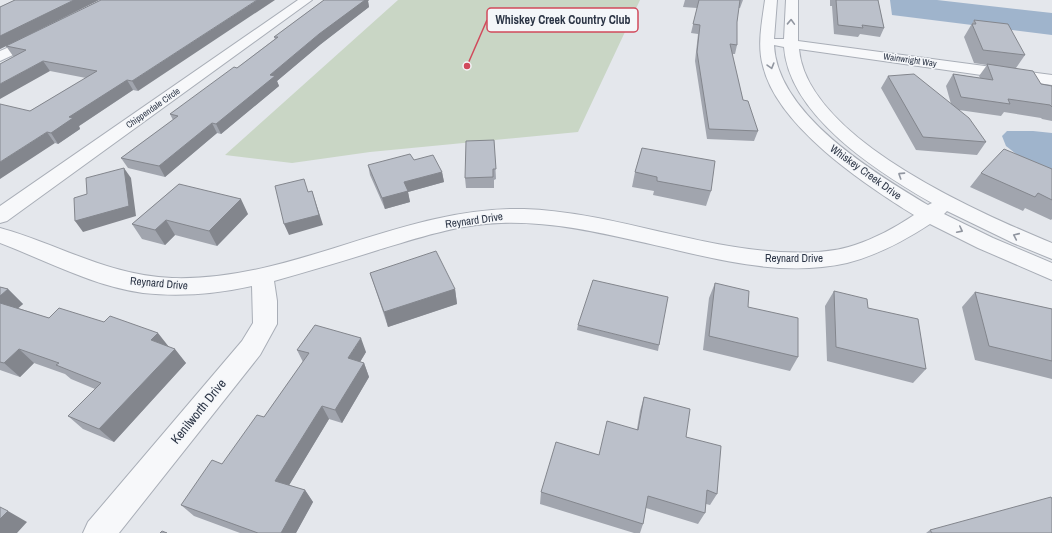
<svg xmlns="http://www.w3.org/2000/svg" width="1052" height="533" viewBox="0 0 1052 533" font-family="'Archivo Narrow',sans-serif">
<style>
.green{fill:#c9d6c5}
.water{fill:#9fb4cc}
.lines{fill:none;stroke-linecap:round;stroke-linejoin:round}
.minor-casing{stroke:#a9aeb7;stroke-width:2}
.minor{fill:#f7f8fa;fill-rule:evenodd}
.wall{fill:#a1a5ae}
.shaded-wall{fill:#83868d}
.building{fill:#bbc0ca;stroke:#83868d}
.oneway{stroke:#9196a0}
.labels{text-anchor:middle;stroke-width:3;stroke-linejoin:round;paint-order:stroke}
.far-street-label{font-size:9px;fill:#2b3445;stroke:#f4f6f9}
.street-label{font-size:11px;fill:#2b3445;stroke:#f4f6f9}
.near-street-label{font-size:13px;fill:#2b3445;stroke:#f4f6f9}
.leader{fill:none;stroke:#d1495b;stroke-width:1.5}
.callout-dot{fill:#d1495b;stroke:#f4f6f9;stroke-width:1.5}
.callout{fill:#f4f6f9;stroke:#d1495b;stroke-width:1.5}
.callout-label{font-size:12px;text-anchor:middle;font-weight:bold;fill:#2b3445}
</style>
<rect width="100%" height="100%" fill="#e4e7ec"/>
<path class="green" d="M398 0H640L578 132 370 152 292 163 225 155Z"/>
<path class="water" d="M890 0H937L1052 13V35L892 15Z
M1007 131H1033L1052 133V170L1020 157 1006 146 1002 136Z"/>
<g class="lines">
<g class="minor-casing">
<path id="minor" d="M298 0H312L7 221 0 223V206Z
M765 0H777L774 39H784L786 0H798V41L1052 75V85L799 49C807 138 979 213 1052 243V259L1013 243 947 211 944 214 993 238 1052 263V280L978 248 930 224C904 241 878 255 847 263 790 276 731 263 676 250 618 237 560 221 501 223 459 224 418 238 378 250 344 261 309 271 274 281L277 301V324L260 355 119 533H83L88 522 242 341 253 323 252 286C216 294 180 297 143 293 93 286 47 261 0 243V228C61 245 106 275 172 278 293 282 402 206 524 209 611 212 693 247 780 252 805 253 832 253 855 245 876 238 896 227 914 215 864 184 777 126 763 66 757 45 762 22 765 0ZM774 45 784 47C789 116 878 172 932 203L928 205C874 173 777 114 774 45Z
M36 35 41 36 43 39 41 42 0 61V51Z"/>
</g>
<use href="#minor" class="minor"/>
</g>
<path class="wall" d="M15 0H99L19 40 101 0 138 91 133 90 79 126 80 129 58 144 55 143 30 111 86 78 50 71 13 56 6 46 0 49V7Z
M324 0H369L368 1 369 7 321 44 277 81 279 86 221 134 217 133 165 177 128 168 121 158 173 120 170 114 237 68 275 39 274 37Z
M685 0H743L740 8H738L737 22V45L735 54H732L743 100 758 131 754 141 707 139 695 61 698 34 691 33 697 8 683 7Z
M830 0H878L884 28 880 37 860 34 858 37 834 34 832 6H830Z
M974 20 1025 55 1016 68 1041 84 1052 86V121L1042 119 1041 118 1004 112 1001 116 959 110 986 142 977 155 916 150 881 88 888 76 951 104 946 86 953 74 980 78 979 76 987 65 974 63 964 37Z
M494 140 496 179 494 180V188H466L465 178Z
M642 148 711 191 706 206 653 195 654 191 632 187 635 172Z
M414 160 442 172 444 182 408 192 410 202 385 209 370 175 368 165Z
M1052 169V219L1051 220 1025 208 1023 211 970 187 981 173Z
M179 184 248 214 217 246 175 235 165 245 142 239 132 224Z
M370 273 455 289 457 304 388 327Z
M715 283 748 307 798 357 790 371 703 350 709 298Z
M0 287 8 289 23 304 18 308 49 318 168 346 186 363 114 442 83 429 68 416 95 389 71 379 65 374 34 363 20 377 0 370Z
M834 291 926 369 913 383 827 361 825 306Z
M975 292 1052 309V379L975 360 962 307Z
M578 325 659 345 658 351 577 330Z
M297 350 366 352 360 362 364 363 369 377 342 423 329 419 289 485 305 490 313 502 296 533H240L194 516 181 505 222 464 264 417 303 362Z
M644 397 686 437 717 494 710 505 706 504 705 513 698 524 646 508 643 524 640 533H634L540 504 541 492 599 455 637 429 640 411Z
M930 530 1052 533H926Z"/>
<path class="shaded-wall" d="M74 0H99L0 49V36Z
M257 0H275L138 91 132 81Z
M360 0H369L368 1 369 7 321 44 277 81 279 86 221 134 216 124 270 75Z
M43 61 50 71 0 99V84Z
M127 80 133 90 79 126 80 129 58 144 51 133 69 117Z
M212 123 217 133 165 177 159 166Z
M47 132 55 143 0 179V162Z
M124 168 131 178 136 216 83 232 75 221Z
M442 172 444 182 408 192 410 202 385 209 382 198 404 182Z
M312 191 323 225 289 235 284 224Z
M241 199 248 214 217 246 209 231Z
M166 220 175 235 165 245 155 230Z
M8 289 23 304 9 316 0 307V296Z
M455 289 457 304 388 327 384 312Z
M158 333 169 347 151 340Z
M361 338 366 352 354 372 348 358Z
M19 349 34 363 20 377 4 363Z
M175 349 186 363 114 442 99 429Z
M364 363 369 377 342 423 335 410Z
M322 406 329 419 285 492 275 481Z
M305 490 313 502 296 533H281Z
M8 511 27 522 17 533H0V519Z"/>
<path class="building" d="M15 0H74L0 36V7Z
M101 0H257L132 81 127 80 69 117 73 118 51 133 47 132 0 162V104L30 111 97 71 43 61 0 84V64L26 50 6 46Z
M324 0H365L319 34 270 75 275 76 216 124 212 123 159 166 121 158 178 116 170 114 234 67 237 68 278 37H274Z
M699 0H740L737 22V45L730 44 743 100 748 101 758 131 709 129 697 52 700 25 693 24Z
M836 0H878L884 28 862 25 863 28 838 25Z
M974 20 1008 24 1025 55 983 50 972 24H976Z
M987 64 1033 71 1041 84 1052 86V107L1050 105 1008 99 1010 104 961 97 953 74 993 80Z
M914 74 969 118 986 142 923 137 888 76Z
M494 140 496 169H493V177L465 178 466 141Z
M642 148 715 161 711 191 657 181V177L635 172Z
M1004 149 1052 169V200L1038 193 1035 197 981 173Z
M410 154 414 160 433 155 442 172 404 182 408 191 382 198 368 165Z
M124 168 129 206 75 221 74 198 87 194 86 178Z
M304 179 308 192 312 191 319 215 284 224 275 186Z
M179 184 241 199 209 231 166 220 155 230 132 224Z
M436 251 455 289 384 312 370 273Z
M593 280 668 297 659 345 578 325Z
M715 283 749 291 748 307 798 318V357L709 336Z
M0 287 8 289 0 296Z
M834 291 867 299 868 308 918 319 926 369 836 347Z
M975 292 1052 309V361L989 346Z
M0 303 49 318 59 308 104 322 110 316 158 333 151 340 175 349 99 429 68 416 101 383 56 365 59 363 19 349 4 363 0 362Z
M315 325 361 338 348 358 364 363 335 410 322 406 275 481 305 490 281 533H258L181 505 212 460 222 464 257 415 264 417 309 353 297 350Z
M644 397 690 409 686 437 721 446 717 494 707 490 705 513 648 496 643 524 541 492 556 442 599 455 607 421 638 430Z
M1051 497 1052 499V533H932L930 530Z
M0 507 8 511 0 519Z
M162 531 167 533H160Z"/>
<defs><path id="oneway-chevron" d="M-2-3.5L2.5 0L-2 3.5" fill="none" stroke-width="1.6" stroke-linecap="round" stroke-linejoin="round"/></defs>
<g class="oneway">
<use href="#oneway-chevron" transform="translate(791 22) rotate(-88)"/>
<use href="#oneway-chevron" transform="translate(771 66) rotate(74)"/>
<use href="#oneway-chevron" transform="translate(901 175) rotate(-147)"/>
<use href="#oneway-chevron" transform="translate(960 230) rotate(27)"/>
<use href="#oneway-chevron" transform="translate(1016 236) rotate(-156)"/>
</g>
<g class="labels">
<g class="far-street-label">
<text transform="translate(910 60) rotate(8)" y="3">Wainwright Way</text>
<text transform="translate(153 108) rotate(-35)" y="3">Chippendale Circle</text>
</g>
<g class="street-label">
<text transform="translate(866 172) rotate(36)" y="4">Whiskey Creek Drive</text>
<text transform="translate(474 220) rotate(-8)" y="4">Reynard Drive</text>
<text x="794" y="262">Reynard Drive</text>
<text transform="translate(159 283) rotate(5)" y="4">Reynard Drive</text>
</g>
<g class="near-street-label">
<text transform="translate(198 411) rotate(-51)" y="5">Kenilworth Drive</text>
</g>
</g>
<path class="leader" d="M467 66L487 20"/>
<circle class="callout-dot" cx="467" cy="66" r="4"/>
<rect class="callout" x="487" y="8" width="151" height="24" rx="4"/>
<g class="callout-label">
<text x="563" y="24">Whiskey Creek Country Club</text>
</g>
</svg>
